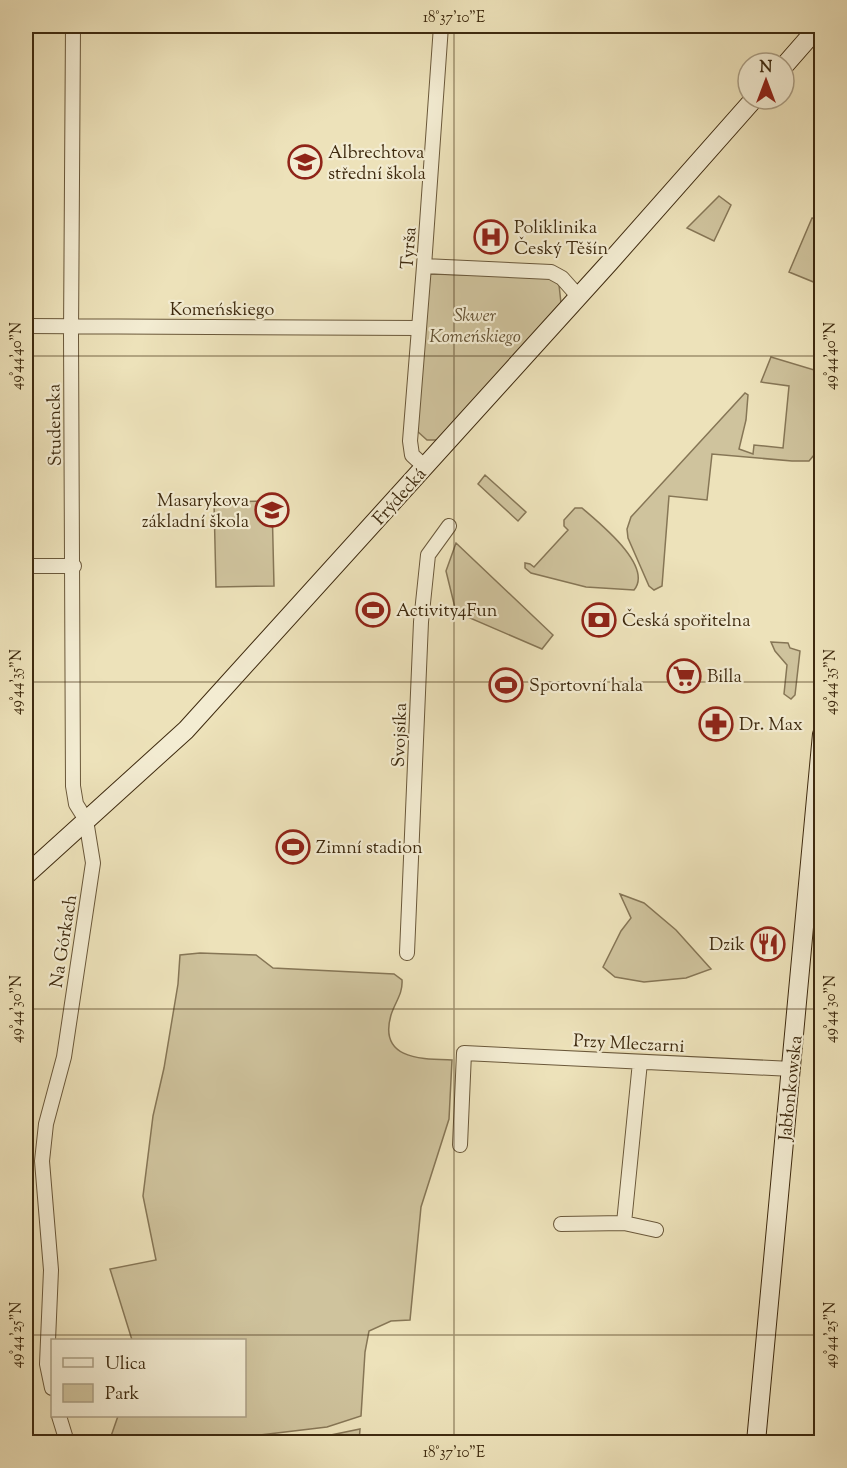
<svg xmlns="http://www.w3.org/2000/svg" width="847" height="1468" viewBox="0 0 847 1468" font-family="'Sorts Mill Goudy',serif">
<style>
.green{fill:#cfc39d;stroke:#867656;stroke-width:1.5}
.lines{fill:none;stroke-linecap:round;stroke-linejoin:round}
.minor-casing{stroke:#6a583a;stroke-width:16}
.secondary-casing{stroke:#3e2a0f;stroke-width:20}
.minor{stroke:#f3ecd2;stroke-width:14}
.secondary{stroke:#f3ecd2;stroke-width:18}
.ticks{fill:none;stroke:#3e2a0f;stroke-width:1.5;stroke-opacity:0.45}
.labels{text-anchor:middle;stroke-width:4.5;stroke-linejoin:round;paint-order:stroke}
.poi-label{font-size:18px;fill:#3e2a0f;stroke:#f3ecd2;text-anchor:start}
.street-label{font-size:18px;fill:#3e2a0f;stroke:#f3ecd2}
.park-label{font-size:18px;font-style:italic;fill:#625032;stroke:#f3ecd2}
.neatline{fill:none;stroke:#3e2a0f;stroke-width:2}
.ticks-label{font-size:15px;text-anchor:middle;fill:#3e2a0f}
</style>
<rect width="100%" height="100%" fill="#ede2ba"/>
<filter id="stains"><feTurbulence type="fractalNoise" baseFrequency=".00333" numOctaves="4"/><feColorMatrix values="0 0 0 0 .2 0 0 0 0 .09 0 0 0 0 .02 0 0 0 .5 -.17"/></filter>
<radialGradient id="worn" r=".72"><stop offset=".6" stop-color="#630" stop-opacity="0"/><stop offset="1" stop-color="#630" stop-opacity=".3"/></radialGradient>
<path class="green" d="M719 196 731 205 714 241 687 228Z
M812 218 821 219V278L816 283 789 272Z
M430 274 550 277 559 285 561 303 439 440H427L417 431Z
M771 357 821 372 822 442 819 449 809 461H792L712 454 707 500 669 496 662 586 654 590 649 586 628 538 627 529 631 517 745 393 748 395 746 420 739 449 753 454 754 445 783 448 789 386 761 382Z
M485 475 526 512 518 521 478 484Z
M272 501 274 586 216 587 214 502Z
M575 508H582C598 522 654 566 634 590L586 587 531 573 525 568V563L530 564 534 567 568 530 564 526V520Z
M456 543 553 635 542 649 456 612 446 571Z
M771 642 788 643 790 648 800 651 795 695 791 699 784 694 787 665 775 651Z
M620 894 644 903 676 930 711 969 686 978 644 982 615 977 603 967 621 931 631 918Z
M200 953 256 955 273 968 394 974 402 980C403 994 395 1002 391 1015 378 1060 422 1059 452 1060L449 1119 421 1207 410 1320 391 1321 369 1331 365 1352 361 1416 327 1427 260 1435 243 1442H109L118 1416H244V1340H132L110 1269 156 1260 143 1196 153 1116 164 1068 178 984 180 955Z
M360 1429 359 1442H297Z"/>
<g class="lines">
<g class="minor-casing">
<path id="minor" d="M424 266 551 272 562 278 578 296
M26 326 419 328
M425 467 412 455 410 441 424 266 441 26
M26 566H74
M407 953 421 622 428 555 449 526
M460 1145 464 1053 792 1069
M624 1223 640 1062
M561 1224 624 1223 656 1230
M52 1388 47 1364 51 1270 42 1161 46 1124 64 1057 93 863 86 820 76 804 73 786 71 335 73 26
M59 1416 67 1442"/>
</g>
<g class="secondary-casing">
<path id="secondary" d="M784 66 819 26
M26 875 186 730 609 263 754 99
M756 1442C777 1206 801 970 822 734"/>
</g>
<use href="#minor" class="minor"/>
<use href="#secondary" class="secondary"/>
</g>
<path class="ticks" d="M31 26V1442M454 26V1442M26 29H822M26 356H822M26 682H822M26 1009H822M26 1335H822"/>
<defs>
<g id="school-ring" transform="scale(1.725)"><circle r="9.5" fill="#f3ecd2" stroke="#8f2418" stroke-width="1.5"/><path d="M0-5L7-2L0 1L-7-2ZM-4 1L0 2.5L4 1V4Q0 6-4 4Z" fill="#8f2418"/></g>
<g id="hospital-ring" transform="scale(1.725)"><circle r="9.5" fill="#f3ecd2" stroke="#8f2418" stroke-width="1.5"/><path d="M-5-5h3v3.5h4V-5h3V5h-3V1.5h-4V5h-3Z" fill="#8f2418"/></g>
<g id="stadium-ring" transform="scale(1.725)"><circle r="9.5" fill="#f3ecd2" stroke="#8f2418" stroke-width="1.5"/><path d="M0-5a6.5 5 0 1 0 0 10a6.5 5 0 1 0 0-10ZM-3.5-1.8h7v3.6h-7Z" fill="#8f2418"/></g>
<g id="bank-ring" transform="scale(1.725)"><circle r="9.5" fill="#f3ecd2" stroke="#8f2418" stroke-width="1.5"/><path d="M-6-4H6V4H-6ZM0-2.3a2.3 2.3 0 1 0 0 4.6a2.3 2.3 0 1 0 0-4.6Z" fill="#8f2418"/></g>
<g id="supermarket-ring" transform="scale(1.725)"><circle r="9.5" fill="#f3ecd2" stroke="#8f2418" stroke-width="1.5"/><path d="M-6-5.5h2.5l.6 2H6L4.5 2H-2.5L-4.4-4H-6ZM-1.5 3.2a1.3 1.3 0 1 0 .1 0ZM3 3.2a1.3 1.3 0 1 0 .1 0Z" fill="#8f2418"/></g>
<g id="pharmacy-ring" transform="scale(1.725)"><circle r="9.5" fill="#f3ecd2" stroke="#8f2418" stroke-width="1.5"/><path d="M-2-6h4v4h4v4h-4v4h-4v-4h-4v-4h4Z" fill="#8f2418"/></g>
<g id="restaurant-ring" transform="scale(1.725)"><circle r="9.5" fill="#f3ecd2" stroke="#8f2418" stroke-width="1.5"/><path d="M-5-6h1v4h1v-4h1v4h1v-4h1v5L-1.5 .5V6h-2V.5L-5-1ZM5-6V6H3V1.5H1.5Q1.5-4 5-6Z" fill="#8f2418"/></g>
</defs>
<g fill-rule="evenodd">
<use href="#school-ring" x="305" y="162"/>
<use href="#hospital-ring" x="491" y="237"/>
<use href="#school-ring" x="272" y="510"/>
<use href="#stadium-ring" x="373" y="610"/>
<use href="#bank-ring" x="599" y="620"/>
<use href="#supermarket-ring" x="684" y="676"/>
<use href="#stadium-ring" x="506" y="685"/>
<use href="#pharmacy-ring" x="716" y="724"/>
<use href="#stadium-ring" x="293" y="847"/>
<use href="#restaurant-ring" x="768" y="944"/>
</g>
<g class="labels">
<g class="poi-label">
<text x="328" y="158">Albrechtova<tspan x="328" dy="21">střední škola</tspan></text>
<text x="514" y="233">Poliklinika<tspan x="514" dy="21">Český Těšín</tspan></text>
<text x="249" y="506" text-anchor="end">Masarykova<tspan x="249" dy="21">základní škola</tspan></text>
<text x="396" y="616">Activity4Fun</text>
<text x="622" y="626">Česká spořitelna</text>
<text x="707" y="682">Billa</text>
<text x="529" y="691">Sportovní hala</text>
<text x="739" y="730">Dr. Max</text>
<text x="316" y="853">Zimní stadion</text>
<text x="745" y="950" text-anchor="end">Dzik</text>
</g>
<g class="street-label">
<text transform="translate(408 248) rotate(-86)" y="6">Tyrša</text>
<text x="222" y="315">Komeńskiego</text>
<text transform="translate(54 425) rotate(-91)" y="6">Studencka</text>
<text transform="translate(399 496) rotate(-48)" y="6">Frýdecká</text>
<text transform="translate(399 735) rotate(-88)" y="6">Svojsíka</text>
<text transform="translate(63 941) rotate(-81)" y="6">Na Górkach</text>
<text transform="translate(629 1043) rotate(3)" y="6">Przy Mleczarni</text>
<text transform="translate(790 1088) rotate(-84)" y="6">Jabłonkowska</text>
</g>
<g class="park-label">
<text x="475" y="321">Skwer<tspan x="475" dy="21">Komeńskiego</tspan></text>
</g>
</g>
<rect width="847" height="1468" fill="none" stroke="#ede2ba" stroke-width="66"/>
<rect x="51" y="1339" width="195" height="78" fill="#f3ecd2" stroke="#ab9e84" stroke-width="1.5"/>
<rect x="63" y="1358" width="30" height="9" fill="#f3ecd2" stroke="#ab9e84" stroke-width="1.5"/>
<text x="105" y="1369" font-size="18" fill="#3e2a0f">Ulica</text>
<rect x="63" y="1384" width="30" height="18" fill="#cfc39d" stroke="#ab9e84" stroke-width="1.5"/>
<text x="105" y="1399" font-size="18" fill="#3e2a0f">Park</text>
<g transform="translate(766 81)"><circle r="28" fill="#f3ecd2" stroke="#ab9e84" stroke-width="1.5"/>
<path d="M0-4.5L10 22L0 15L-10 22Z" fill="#8f2418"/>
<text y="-9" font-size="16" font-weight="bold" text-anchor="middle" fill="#3e2a0f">N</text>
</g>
<rect x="33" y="33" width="781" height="1402" class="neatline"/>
<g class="ticks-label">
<text x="454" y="22">18°37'10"E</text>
<text transform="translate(16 356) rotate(-90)" y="5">49°44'40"N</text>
<text transform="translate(830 356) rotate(-90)" y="5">49°44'40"N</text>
<text transform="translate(16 682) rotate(-90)" y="5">49°44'35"N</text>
<text transform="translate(830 682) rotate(-90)" y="5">49°44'35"N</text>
<text transform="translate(16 1009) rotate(-90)" y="5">49°44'30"N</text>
<text transform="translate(830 1009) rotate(-90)" y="5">49°44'30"N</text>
<text transform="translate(16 1335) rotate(-90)" y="5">49°44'25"N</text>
<text transform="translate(830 1335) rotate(-90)" y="5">49°44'25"N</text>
<text x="454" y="1457">18°37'10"E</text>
</g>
<rect width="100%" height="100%" filter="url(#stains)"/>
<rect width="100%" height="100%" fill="url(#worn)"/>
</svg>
